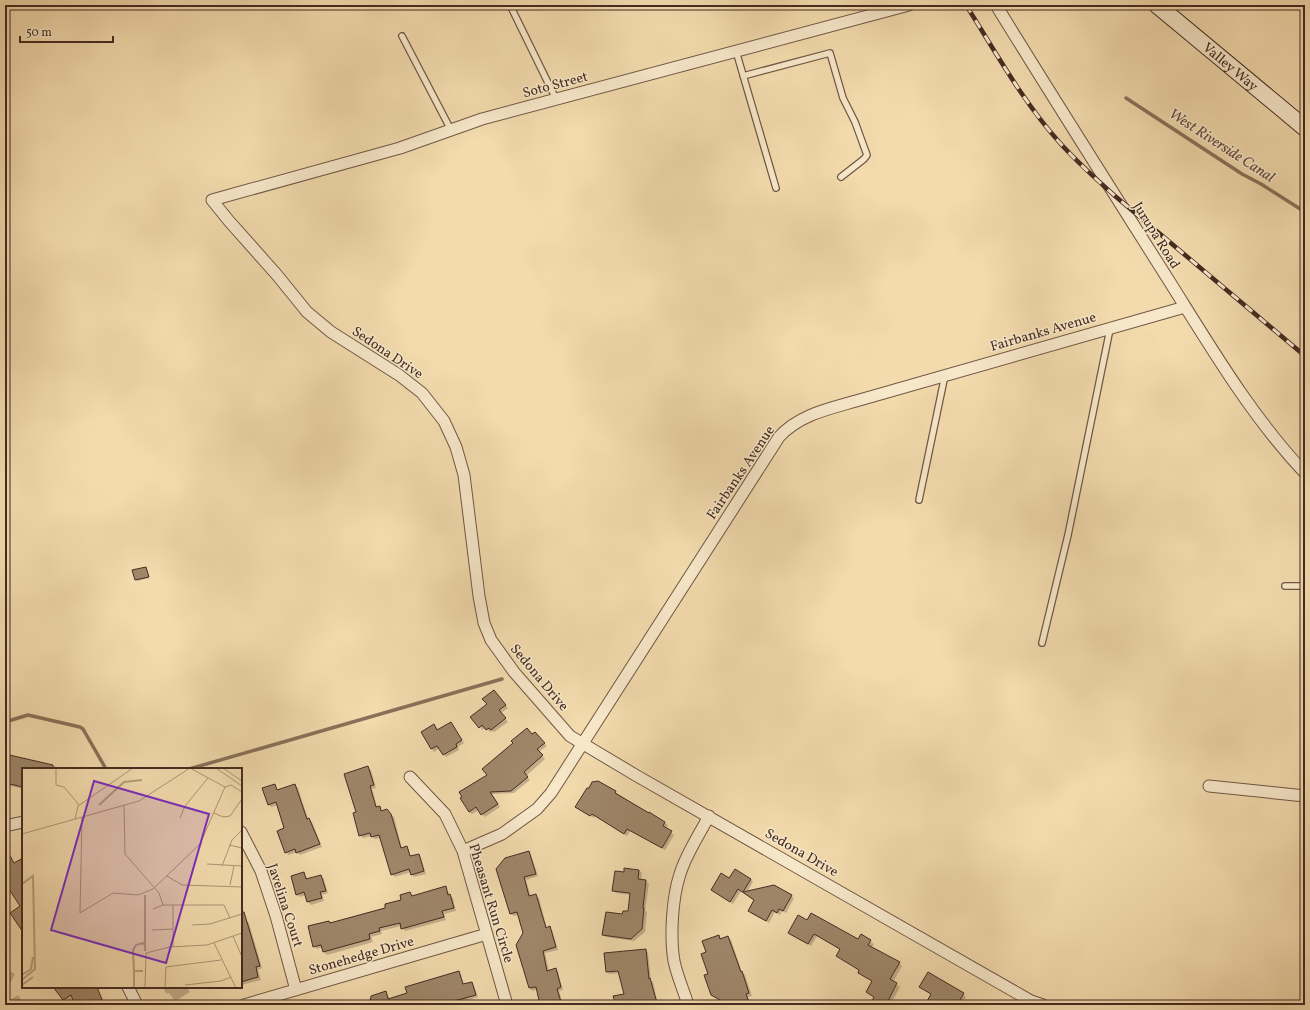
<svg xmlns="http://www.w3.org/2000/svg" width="1310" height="1010" viewBox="0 0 1310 1010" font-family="Vollkorn,serif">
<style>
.shadow{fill:#0003}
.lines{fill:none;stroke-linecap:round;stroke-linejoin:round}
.stream{stroke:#8a7159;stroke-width:3.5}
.building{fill:#9f876a;stroke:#452b21}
.lane-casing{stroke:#705744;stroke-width:8}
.street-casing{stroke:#705744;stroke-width:13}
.secondary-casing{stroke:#452b21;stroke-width:18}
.lane{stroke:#f7e8ca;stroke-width:5.5}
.street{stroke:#f7e8ca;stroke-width:11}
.secondary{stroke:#f7e8ca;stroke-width:16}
.rail-casing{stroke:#452b21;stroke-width:4.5}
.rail{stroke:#f7e8ca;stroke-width:3;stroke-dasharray:9;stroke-linecap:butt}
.labels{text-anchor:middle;stroke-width:3;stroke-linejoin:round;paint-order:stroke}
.street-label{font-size:14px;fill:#452b21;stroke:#f7e8ca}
.water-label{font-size:15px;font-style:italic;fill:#624838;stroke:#f7e8ca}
.inset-river{fill:none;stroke:#b89f7e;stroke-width:2}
.inset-road{fill:none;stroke:#ad9576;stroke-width:1}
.view{fill:#7b2cbf;fill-opacity:0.15;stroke:#7b2cbf;stroke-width:2}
.inset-edge{fill:none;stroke:#452b21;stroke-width:2}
</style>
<rect width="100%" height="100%" fill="#f3dbae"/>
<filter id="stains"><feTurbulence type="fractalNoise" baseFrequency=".005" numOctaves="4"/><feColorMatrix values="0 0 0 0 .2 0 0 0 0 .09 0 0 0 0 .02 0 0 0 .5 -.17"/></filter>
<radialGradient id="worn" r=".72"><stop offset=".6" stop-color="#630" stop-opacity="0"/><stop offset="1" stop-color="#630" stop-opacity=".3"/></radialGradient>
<path class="shadow" d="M146 568 149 578 137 581 134 571Z
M496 694 508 708 501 713 508 722 494 732 492 731 490 732 485 727 482 730 480 727 488 704Z
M451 723 464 743 458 747 459 750 446 757 440 748 434 752 432 749 422 732 434 725 438 730Z
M532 735 537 736 547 746 539 752 545 759 526 776 530 780 514 793 492 794 500 807 485 817 479 810 472 814 469 812 489 775Z
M5 754 47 764 64 769H23V789L11 786 9 792 5 791Z
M368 768 371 770 376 788 372 789 377 807H379L383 812 387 811 394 817 402 849 407 848 409 850 411 857 418 855 421 858 426 874 414 877 411 872 395 877 392 874 381 838 375 839 372 836 363 838 360 835 357 813Z
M274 785 278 791 295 785 298 788 308 819 312 822 322 847 300 855 297 852 289 855 286 852 285 828 278 805 271 807 269 804Z
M615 792 668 825 665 829 674 835 665 850 630 831 627 836 595 816 594 818 577 807Z
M529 852 531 855 538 876 526 880 531 897 536 895 539 898 547 928H550L552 930 558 950 545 953 549 971 555 969 558 972 563 990 559 991 563 1005H542L538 989 532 991 530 988 525 933 519 915 514 916 511 914Z
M639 870 642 873 641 881H646L649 884 645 911 647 912 645 932 634 941 606 937 603 935 629 912 631 895 616 893 613 890 624 873Z
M304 874 308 879 321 876 324 879 328 893 322 895 324 901 311 905 308 902 306 895 300 897 297 894Z
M730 879H751L753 882 747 892 791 896 794 898 786 913 782 911 780 915 775 912 769 923 752 914 750 911 755 900 741 891 733 904 712 890Z
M445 888 453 898 456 911 444 914 446 920 405 931 401 926 381 931 382 934 371 937 373 942 327 955 324 952 323 947 317 949 314 946 331 924 386 909 402 900 410 893 413 896Z
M798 917 859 941 862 936 874 944 871 948 899 963 902 966 893 982 900 987 890 1005H873L875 997 867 992 873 982 862 975 859 973 860 970 840 958 837 956 840 950 817 936 811 946 792 936 789 933Z
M246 920 249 923 262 968 258 970 261 980 242 985 241 984V921Z
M719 936 721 939 728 937 731 940 742 972 745 975 752 996 748 997 751 1005H726L724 999 721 1001 712 995 707 953Z
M646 950 648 953 651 980 653 982 658 1005H617L625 994 620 973 610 974 607 972Z
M5 968 15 974 5 994Z
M459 972 461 975 464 985 471 983 474 986 478 997 452 1005H353L371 999 385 992 388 995 390 1000Z
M55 987H88L99 992 101 995 105 1005H76L73 998 66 1003Z
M162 987H187L190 992 175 1001 169 993 167 994Z
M920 987 963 994 966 997 961 1005H926L932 995Z
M18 995 25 1005H5V1003Z
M346 1002 349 1005H338Z"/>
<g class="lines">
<path class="stream" d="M1126 98 1242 174 1261 184 1305 212
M5 722 28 715 80 727 83 729 106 769
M189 769 502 679"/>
</g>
<path class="building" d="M146 567 149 577 135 580 132 570Z
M494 690 506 705 499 710 506 718 491 730 489 728 486 730 482 725 479 728 470 717 487 704 482 699Z
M451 722 462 740 456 744 457 747 443 755 437 746 431 749 421 732 434 724 437 730Z
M527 728 532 734 535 732 545 743 537 749 543 755 524 772 528 777 511 791 490 792 498 804 481 815 476 807 469 812 460 798 462 797 459 792 487 775 482 769 513 743 511 741Z
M5 754 53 765V769H23V787L5 783Z
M368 766 374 785 370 786 376 807 380 806 381 811 387 809 391 814 401 848 407 846 410 856 419 854 424 871 411 875 409 869 391 875 379 835 371 837 370 833 359 836 353 813 356 812 344 774Z
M598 781 616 791 615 793 649 813V812L665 822 663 826 672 831 662 848 627 829 624 834 592 814 590 816 575 807 587 788H589L592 782Z
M275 784 277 790 295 784 307 819 309 818 320 844 296 853 295 849 285 853 277 831 284 828 276 802 268 805 262 788Z
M5 847 14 863 23 858V932L10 913 20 906 5 883Z
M529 851 536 874 524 877 529 896 536 894 546 928 550 926 556 947 543 951 547 971 556 968 561 987 557 989 562 1005H540L536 987 529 988 516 945 523 933 517 912 510 914 496 869 505 858Z
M624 868 639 870 638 879 646 880 643 908H644L642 929 631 939 602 935 606 912 622 914 623 911H628L630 893 612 891 615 871 624 872Z
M735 869 751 879 743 892 774 885 792 895 783 911 779 909 777 913 772 910 766 921 748 911 754 900 738 889 730 902 711 890 721 873 729 878Z
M304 872 306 879 321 875 326 891 320 892 322 898 307 902 304 892 296 895 291 876Z
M446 886 448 895 450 894 454 908 442 911 444 917 401 929 400 923 379 928 380 931 369 934 370 939 323 952 321 945 313 947 308 926 329 921 330 923 385 908V904L401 900 400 895 410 892 412 896Z
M241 912H244L260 966 256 967 258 977 241 982Z
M811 913 858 939 861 934 871 940 868 945 900 962 890 979 897 983 886 1005H870L874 997 866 992 872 981 858 973 859 970 836 956 840 949 814 934 808 944 788 933 798 915 807 920Z
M719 935 720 939 728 936 741 972 742 971 749 993 746 994 750 1005H729L711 995 704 975 708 974 701 954 706 952 702 941Z
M646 949 649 979 650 978 657 1003 650 1005H616L613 996 624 994 618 971 606 972 604 953Z
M459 971 463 984 472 982 476 995 440 1005H370L371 996 386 991 388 999 407 993 405 987Z
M928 972 964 993 957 1005H925L931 994 919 987Z
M53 987H97L104 1005H75L71 995 63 1000Z"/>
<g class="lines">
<g class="lane-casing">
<path id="lane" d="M510 5 556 99
M402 36 451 130
M736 51 776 188
M743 76 830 53 843 98 855 122 867 155 864 159 841 177
M919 500 945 375
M1285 586H1303L1305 585
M1042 643 1068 535 1110 329"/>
</g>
<g class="street-casing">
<path id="street" d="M909 5 482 119 400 148 212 200 229 221 277 275 307 312 331 332 399 375 422 393 444 421 456 447 464 475 479 596 484 623 491 640 514 672 570 736 637 776 1031 1001 1043 1005
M996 5C1052 96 1109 186 1166 276 1209 344 1250 415 1305 473
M410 777 445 814 463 851 507 1005
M1209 786 1305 796
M5 826 23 822
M241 832 261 871 276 916 296 990
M463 851 502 834 537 809 551 793 779 437C799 415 828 409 856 401L1185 307
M128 987 137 1005
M244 1005 487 934
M688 1005C684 991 677 976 674 961 670 937 672 898 680 874 686 854 699 835 709 816"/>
</g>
<g class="secondary-casing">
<g id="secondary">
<path id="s1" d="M1157 5 1305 128"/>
</g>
</g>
<use href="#lane" class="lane"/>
<use href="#street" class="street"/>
<use href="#secondary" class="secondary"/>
<g class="rail-casing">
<path id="rail" d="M966 5C995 51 1023 102 1060 143 1077 162 1096 179 1115 196L1305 356"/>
</g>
<use href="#rail" class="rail"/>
</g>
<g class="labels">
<g class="street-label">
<text dy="5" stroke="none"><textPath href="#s1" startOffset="96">Valley Way</textPath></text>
<text transform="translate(555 84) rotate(-15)" y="5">Soto Street</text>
<text transform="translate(1157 235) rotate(58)" y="5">Jurupa Road</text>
<text transform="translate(1043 331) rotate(-16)" y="5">Fairbanks Avenue</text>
<text transform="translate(388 352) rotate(34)" y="5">Sedona Drive</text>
<text transform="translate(740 472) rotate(-56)" y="5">Fairbanks Avenue</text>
<text transform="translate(540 677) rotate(50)" y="5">Sedona Drive</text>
<text transform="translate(802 852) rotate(30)" y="5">Sedona Drive</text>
<text transform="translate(492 903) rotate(73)" y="5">Pheasant Run Circle</text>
<text transform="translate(286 905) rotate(72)" y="5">Javelina Court</text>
<text transform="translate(361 955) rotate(-16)" y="5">Stonehedge Drive</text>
</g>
<g class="water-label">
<text transform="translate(1222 145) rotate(33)" y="5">West Riverside Canal</text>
</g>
</g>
<g transform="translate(22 768)">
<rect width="220" height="220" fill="#f3dbae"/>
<path class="inset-river" d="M77 37 102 14 120 12M0 116 11 108 13 201 0 212M123 127V183M121 203H112L111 182 114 177 121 175 122 177M0 207 9 201 11 189M0 217 11 209M112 220V203"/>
<path class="inset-road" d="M34 0V17L42 19 57 37M168 0 203 19 209 17 220 24M194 0 220 18M201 0 220 13M102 37 103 86 137 125 141 137M192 45 201 49 208 48 220 31M60 49 58 145 91 125 116 127 131 121 178 76 203 19M158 50 163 38 186 10M53 51 56 38 111 0M0 66 117 33 168 0M207 77 220 80M185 96 220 98M200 98 210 72 220 62M145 108 160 117 220 119M208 117 212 98M151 137V179M131 141 141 137H202L208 150M170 157 188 156 220 146M130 162 151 161M211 168 220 189M192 175 214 220M163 217 199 213 209 209M123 220 124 185 148 179 185 177 220 165M143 220 144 199 199 192"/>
<path class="view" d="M72 13 187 46 144 195 29 162Z"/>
<rect width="220" height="220" class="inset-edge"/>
</g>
<rect width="1310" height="1010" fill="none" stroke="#f3dbae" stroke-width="20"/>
<rect x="6" y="6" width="1298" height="998" fill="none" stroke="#452b21" stroke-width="2"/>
<rect x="10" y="10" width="1290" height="990" fill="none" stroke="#452b21"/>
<path d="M20 36v6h93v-6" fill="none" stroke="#452b21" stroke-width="2"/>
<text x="26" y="36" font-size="12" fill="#452b21" stroke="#f7e8ca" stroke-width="3" paint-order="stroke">50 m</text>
<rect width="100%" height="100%" filter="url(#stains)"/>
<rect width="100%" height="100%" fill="url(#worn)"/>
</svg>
